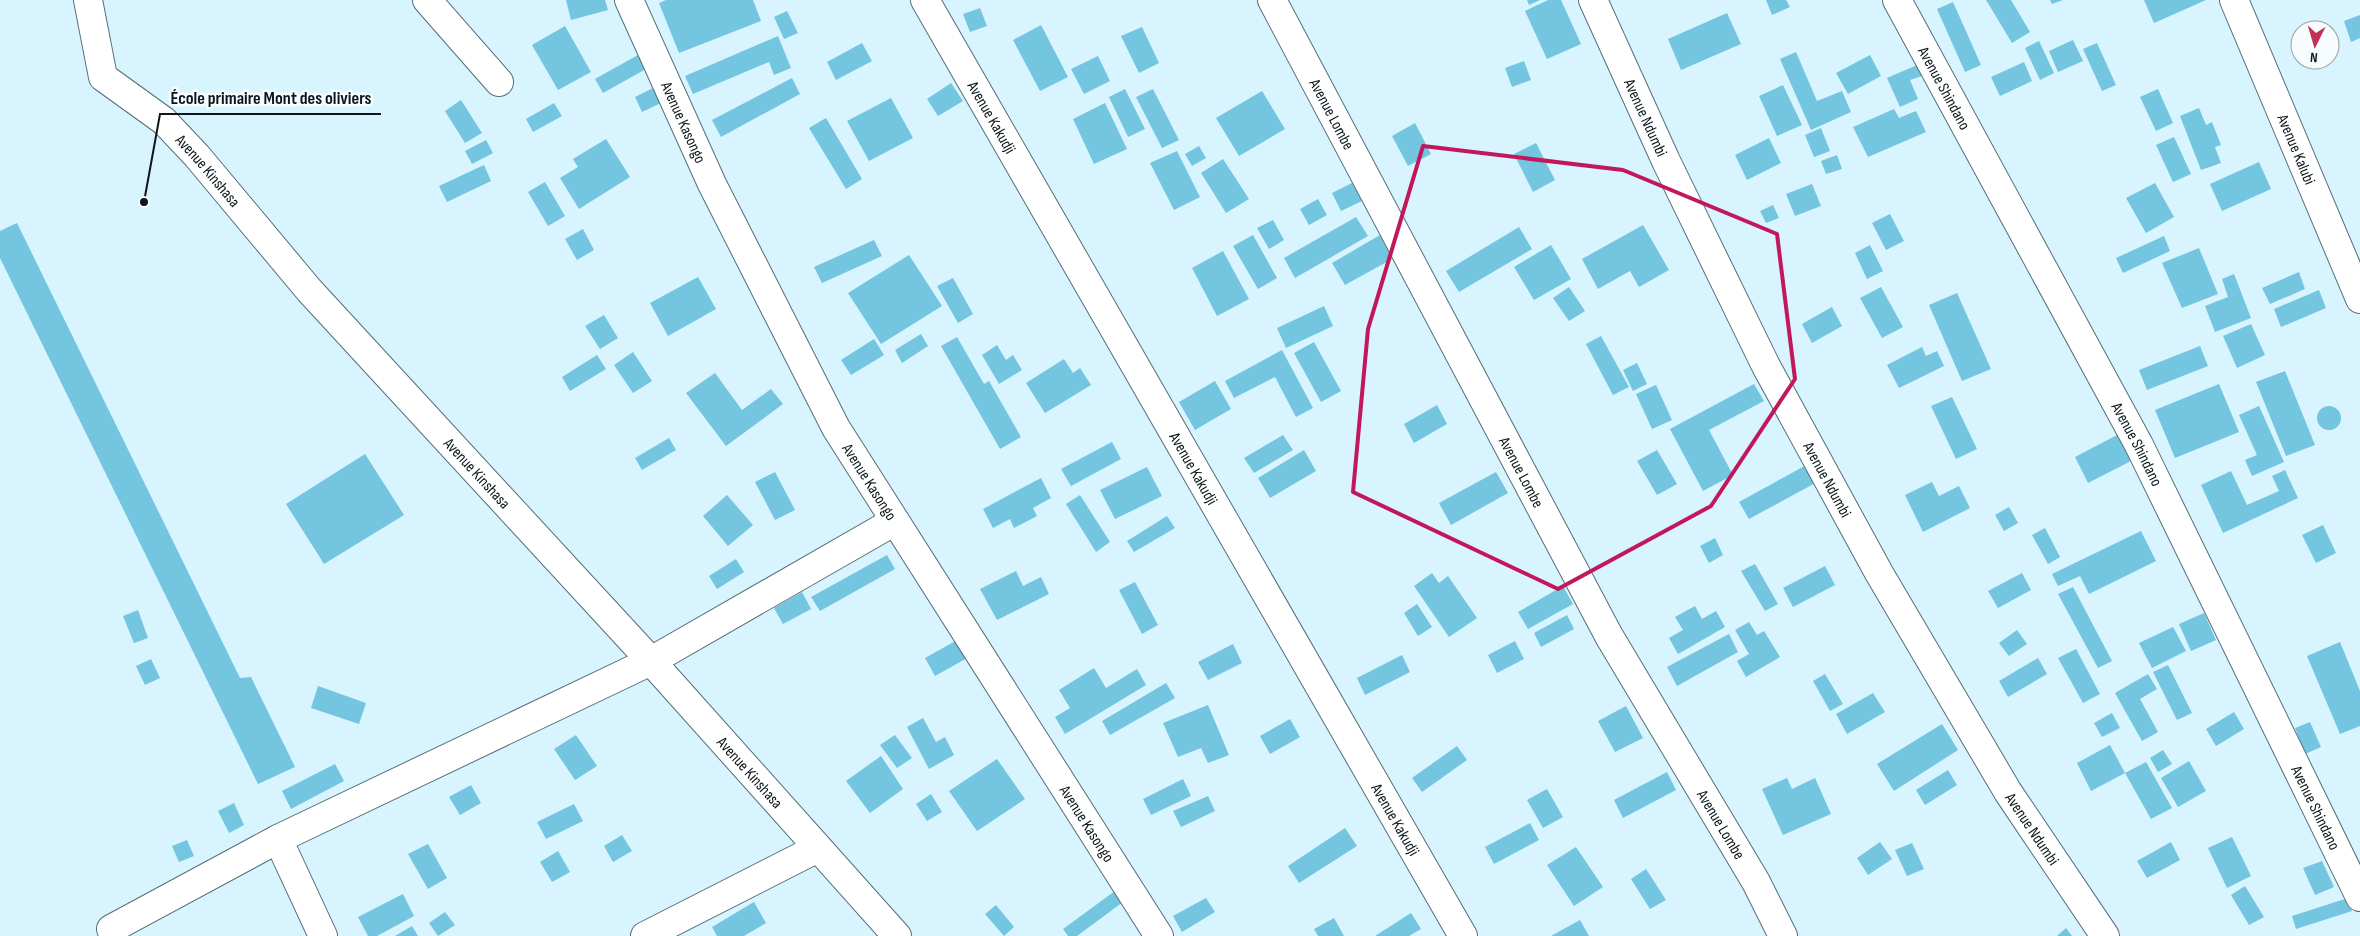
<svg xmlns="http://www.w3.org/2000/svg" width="2360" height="936" viewBox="0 0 2360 936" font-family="'Sofia Sans Condensed',sans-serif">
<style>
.building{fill:#73c5e0}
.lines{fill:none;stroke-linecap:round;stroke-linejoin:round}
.minor-casing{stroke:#556e77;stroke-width:30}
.minor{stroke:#fff;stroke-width:28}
.marked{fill:none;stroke:#c2185b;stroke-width:4;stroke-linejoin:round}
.labels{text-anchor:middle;stroke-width:5;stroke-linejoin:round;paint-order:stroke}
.street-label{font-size:16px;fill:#0d171a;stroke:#f7fdff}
.leader{fill:none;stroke:#0d171a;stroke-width:2}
.callout-dot{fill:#0d171a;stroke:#f7fdff;stroke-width:2}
.callout-label{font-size:18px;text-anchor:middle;font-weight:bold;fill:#0d171a;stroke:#f7fdff;stroke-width:5;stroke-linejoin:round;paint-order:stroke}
</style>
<rect width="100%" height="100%" fill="#d8f4fe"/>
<path class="building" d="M566 0H605L608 10 571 20Z
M666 0H753L761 21 679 53 659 3Z
M1527 0H1540L1529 5Z
M1548 0H1561L1581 44 1547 59 1525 11Z
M1766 0H1786L1790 7 1772 15Z
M1986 0H2011L2030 32 2012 43Z
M2050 0H2063L2052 4Z
M2144 0H2206L2154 23Z
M1953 2 1981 65 1965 72 1937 9Z
M980 8 987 26 970 32 963 14Z
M787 11 798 33 784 39 774 17Z
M1727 13 1741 44 1681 70 1668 39Z
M2360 15V38L2351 42 2344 21Z
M1041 25 1068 77 1040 91 1013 40Z
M565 26 591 72 558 90 532 45Z
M1142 27 1159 63 1139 73 1121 36Z
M778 36 791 68 774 75 769 62 693 94 685 76Z
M2073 40 2083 61 2058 72 2049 51Z
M2039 41 2054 73 2040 80 2025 48Z
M862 43 872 61 836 80 827 62Z
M2097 43 2116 85 2102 91 2083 49Z
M1796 52 1817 101 1842 91 1851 112 1811 130 1780 59Z
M638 55 646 69 603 93 595 79Z
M1870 55 1881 76 1848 94 1836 73Z
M1098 56 1110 81 1084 94 1071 69Z
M1524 61 1531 80 1512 87 1505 68Z
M2024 62 2032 81 2000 96 1991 77Z
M1917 65 1922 76 1910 80 1918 99 1900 107 1887 78Z
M792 78 800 94 721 137 712 120Z
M951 83 963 101 938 116 927 99Z
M1783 85 1802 125 1777 136 1759 96Z
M653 88 661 103 642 112 635 97Z
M1125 89 1145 129 1128 137 1109 97Z
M1153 89 1179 140 1162 148 1136 97Z
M2158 89 2173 123 2156 131 2140 97Z
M1262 91 1285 129 1239 156 1216 118Z
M891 98 913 138 869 161 847 121Z
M461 100 482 133 465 143 445 111Z
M554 103 562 116 533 132 526 119Z
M1105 103 1127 149 1094 164 1073 119Z
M2199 108 2206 125 2212 122 2221 145 2215 147 2221 163 2201 170 2180 116Z
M1894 109 1899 118 1916 111 1926 132 1868 157 1853 127Z
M826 118 862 179 846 189 809 128Z
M1415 123 1431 154 1408 166 1392 136Z
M1821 128 1830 151 1814 157 1805 135Z
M2174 137 2191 174 2173 182 2156 145Z
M1769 138 1781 163 1747 180 1735 155Z
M606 139 630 177 579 209 560 178 578 167 573 159Z
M486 140 493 153 472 164 465 151Z
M1536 143 1555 180 1533 192 1514 154Z
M1199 146 1206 158 1192 166 1185 154Z
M1177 151 1200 197 1174 210 1150 163Z
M1837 155 1842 169 1826 174 1821 161Z
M1223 159 1249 199 1226 213 1201 173Z
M2259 162 2271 189 2222 211 2210 184Z
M484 165 491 181 447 202 439 186Z
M545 182 565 216 548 226 528 192Z
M1352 183 1362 201 1341 211 1332 193Z
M2155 183 2174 217 2146 233 2126 198Z
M1812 184 1821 206 1795 216 1786 194Z
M1318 199 1327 215 1309 225 1300 209Z
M1773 205 1779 218 1766 223 1760 211Z
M1890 214 1904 241 1886 250 1872 223Z
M1356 217 1368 236 1295 278 1284 258Z
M1273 220 1284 240 1269 249 1257 228Z
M17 223 240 678 251 677 295 767 258 784 0 258V231Z
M1643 225 1669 270 1639 287 1630 271 1598 289 1582 259Z
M1519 227 1532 249 1459 292 1446 271Z
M583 229 594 250 577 260 565 239Z
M1253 235 1277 278 1258 289 1233 246Z
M1380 235 1392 259 1345 285 1332 263Z
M2164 236 2170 251 2123 273 2116 258Z
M874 240 882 256 822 283 814 267Z
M1551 245 1571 279 1534 300 1514 267Z
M1870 245 1883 271 1867 279 1855 253Z
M2199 248 2218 294 2182 308 2162 263Z
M1223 251 1249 299 1217 316 1192 268Z
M909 255 942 306 881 344 848 293Z
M2299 272 2305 289 2270 304 2262 288Z
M2234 274 2251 318 2215 332 2205 306 2228 297 2222 279Z
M698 277 716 309 668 336 650 303Z
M953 278 973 314 958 323 937 286Z
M1569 287 1585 311 1569 321 1553 298Z
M1881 287 1903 327 1882 338 1860 298Z
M2319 290 2326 308 2281 327 2274 309Z
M1957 293 1991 369 1962 381 1929 305Z
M1324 306 1333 326 1286 348 1277 328Z
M1832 307 1842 326 1812 343 1802 324Z
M604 315 618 338 600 349 585 326Z
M2251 324 2265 355 2237 368 2223 336Z
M921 334 928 346 902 363 895 350Z
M1601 336 1629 387 1613 395 1586 344Z
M957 337 984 384 989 381 1021 437 1000 449 941 346Z
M874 339 884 355 851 375 841 360Z
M1314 342 1341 391 1321 402 1294 353Z
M997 345 1006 360 1013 355 1022 370 999 384 982 355Z
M2200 346 2208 366 2147 390 2139 370Z
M1922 347 1926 356 1937 351 1944 366 1899 388 1887 365Z
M1282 350 1313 408 1296 417 1275 377 1234 398 1225 381Z
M633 352 652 381 633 393 614 365Z
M597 355 606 369 570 391 562 377Z
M1064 359 1073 373 1080 368 1091 385 1045 413 1026 383Z
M1637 363 1647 384 1633 391 1623 370Z
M2285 371 2315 445 2286 456 2256 382Z
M715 373 742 410 771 389 783 404 726 446 686 393Z
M1215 381 1231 409 1195 430 1179 402Z
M1754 384 1764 401 1709 430 1733 475 1703 491 1670 429Z
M2219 384 2239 432 2175 458 2155 410Z
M1656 385 1672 420 1652 429 1636 394Z
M1952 397 1977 449 1956 459 1931 406Z
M1437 405 1447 424 1414 443 1404 424Z
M2317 418a12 12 0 1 1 24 0a12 12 0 1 1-24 0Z
M2259 406 2284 462 2252 476 2245 460 2257 455 2239 415Z
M1283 435 1293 450 1254 473 1244 458Z
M2117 435 2131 461 2088 483 2075 457Z
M669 438 676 450 642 470 635 458Z
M1112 442 1121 459 1071 486 1061 469Z
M1304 450 1316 471 1270 498 1258 478Z
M1657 450 1677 484 1657 495 1637 461Z
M365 454 404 515 324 564 286 504Z
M1810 463 1819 481 1749 519 1739 502Z
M1147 467 1162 496 1115 519 1100 490Z
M2285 470 2298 498 2223 533 2201 485 2231 471 2247 505 2279 491 2272 476Z
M775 472 795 510 775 520 755 482Z
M1496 472 1508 493 1451 525 1439 503Z
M1041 478 1051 498 1033 508 1037 516 1014 528 1010 519 993 528 983 509Z
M1932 482 1939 496 1959 486 1970 508 1923 532 1905 495Z
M727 495 753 525 728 546 703 516Z
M1080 495 1110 542 1096 552 1066 504Z
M2009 507 2018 523 2004 531 1995 515Z
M1167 516 1175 528 1134 552 1127 541Z
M2323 525 2336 553 2316 563 2302 535Z
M2045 528 2060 557 2048 564 2032 535Z
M2141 531 2156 561 2089 594 2080 576 2058 586 2052 574Z
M1715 538 1723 555 1709 563 1700 546Z
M887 555 895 569 820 611 811 597Z
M736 559 744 572 717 589 709 576Z
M1755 564 1778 604 1765 611 1741 571Z
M1825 566 1835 585 1793 607 1783 588Z
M1016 571 1023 586 1041 577 1049 594 997 620 980 589Z
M1432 573 1439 583 1448 576 1477 618 1449 637 1414 586Z
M2022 573 2031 590 1998 608 1988 591Z
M1135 582 1158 625 1142 634 1119 590Z
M1563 586 1573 604 1528 629 1518 612Z
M2073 587 2112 661 2098 668 2058 594Z
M802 592 811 609 783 624 774 608Z
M1417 604 1432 627 1418 636 1404 613Z
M1695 606 1702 619 1716 611 1725 627 1678 654 1669 638 1683 630 1675 617Z
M138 610 148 638 134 643 123 616Z
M2204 613 2216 640 2191 651 2179 624Z
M1567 615 1574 629 1541 647 1534 633Z
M1749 622 1757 635 1764 631 1780 657 1746 677 1737 661 1749 654 1735 630Z
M2173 627 2186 651 2152 668 2139 643Z
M2017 630 2027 644 2009 656 1999 643Z
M1729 634 1738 652 1677 686 1667 667Z
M959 639 969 657 935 676 925 658Z
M1515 641 1524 659 1497 673 1488 655Z
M2340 642 2360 691V726L2340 734 2307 656Z
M1233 644 1242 663 1208 680 1198 662Z
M2076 649 2100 694 2083 703 2058 658Z
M1402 655 1410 672 1365 695 1357 678Z
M2038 658 2047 674 2008 697 1999 681Z
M151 659 160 678 145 685 136 666Z
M2168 665 2192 713 2177 720 2153 672Z
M1094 668 1106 688 1137 669 1146 685 1065 734 1055 717 1070 708 1059 690Z
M1825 674 1843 704 1830 711 1813 681Z
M2148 674 2157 689 2140 699 2158 732 2142 741 2115 693Z
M1166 683 1175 698 1110 735 1102 721Z
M318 686 366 703 359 724 311 708Z
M1873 693 1885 712 1847 734 1836 714Z
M1208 705 1229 755 1208 763 1201 748 1178 757 1163 723Z
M1626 706 1643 738 1615 752 1598 721Z
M2234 712 2244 729 2216 746 2206 729Z
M2112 713 2120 728 2102 737 2094 723Z
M923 718 936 742 945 737 954 755 929 769 907 727Z
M1290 719 1300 737 1270 754 1260 736Z
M2310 722 2321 747 2305 754 2295 728Z
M1942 724 1958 750 1894 791 1877 764Z
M576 735 597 766 575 780 554 749Z
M895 735 912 758 897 768 880 745Z
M2110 745 2125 773 2091 791 2077 763Z
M1457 746 1467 760 1422 792 1412 778Z
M2163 750 2172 764 2158 772 2150 758Z
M881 756 903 789 870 813 846 781Z
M997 759 1025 799 977 831 949 791Z
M2189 761 2206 791 2178 807 2161 778Z
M2146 762 2172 808 2151 819 2125 773Z
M335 764 344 781 291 809 282 791Z
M1948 770 1957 785 1925 805 1916 790Z
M1667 772 1676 790 1623 818 1614 800Z
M1787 778 1792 789 1815 778 1831 814 1783 835 1762 789Z
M1183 779 1191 796 1151 815 1143 799Z
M471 785 481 803 460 815 449 797Z
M1547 789 1563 817 1543 828 1527 800Z
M931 794 942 812 927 821 916 804Z
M1208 796 1215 811 1181 827 1173 811Z
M234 803 244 825 229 833 218 811Z
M574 804 583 821 546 839 537 822Z
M1530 823 1539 840 1494 864 1485 847Z
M1345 828 1357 846 1299 883 1288 866Z
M622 835 632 851 613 862 604 846Z
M2232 837 2251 876 2227 888 2208 848Z
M187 840 194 856 179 862 172 846Z
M1880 842 1892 859 1868 875 1857 858Z
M2171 842 2180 860 2147 878 2137 861Z
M1912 843 1924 869 1907 876 1895 850Z
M428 844 447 878 428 889 408 854Z
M1576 847 1603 887 1574 906 1547 865Z
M558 851 570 872 552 882 540 862Z
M2322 861 2334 887 2315 895 2303 868Z
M1646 869 1666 900 1650 909 1631 879Z
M2245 886 2264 917 2249 925 2231 895Z
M1115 891 1123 902 1077 936H1068L1063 929Z
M403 894 414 916 377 936H368L358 917Z
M1206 898 1215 912 1182 932 1173 916Z
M2348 898 2352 911 2296 929 2292 916Z
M754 902 766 923 744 936H717L712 927Z
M996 905 1014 927 1004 936 985 914Z
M445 912 455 925 438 936 429 923Z
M1411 913 1421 929 1409 936H1375Z
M1334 918 1344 936H1318L1314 929Z
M1580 920 1589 936H1551Z
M412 926 418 936H395Z
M2066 928 2072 936H2057Z"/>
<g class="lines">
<g class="minor-casing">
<g id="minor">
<path id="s1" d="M88 0 103 77 164 121 197 156 309 290 651 661 897 936"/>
<path d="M427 0 499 82"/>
<path id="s2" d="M629 0 712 184 836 428 1159 936"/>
<path id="s3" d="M925 0 1463 936"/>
<path id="s4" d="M1272 0 1609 636 1756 882 1783 936"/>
<path id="s5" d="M1593 0 1666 161 1766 366 1879 573 2008 792 2105 936"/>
<path id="s6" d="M1897 0 2139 445 2360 897"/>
<path id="s7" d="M2234 0 2360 299"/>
<path d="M278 839 323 936"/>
<path d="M111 929 278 839 651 661 895 521"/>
<path d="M645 936 818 848"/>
</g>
</g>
<use href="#minor" class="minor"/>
</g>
<path class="marked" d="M1423 146 1623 170 1777 234 1795 379 1711 506 1558 589 1353 492 1368 329Z"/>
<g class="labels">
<g class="street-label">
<text dy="6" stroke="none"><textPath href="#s6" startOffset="100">Avenue Shindano</textPath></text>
<text dy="6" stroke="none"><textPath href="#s4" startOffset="129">Avenue Lombe</textPath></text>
<text dy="6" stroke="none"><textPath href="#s3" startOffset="135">Avenue Kakudji</textPath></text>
<text dy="6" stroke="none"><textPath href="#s5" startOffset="129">Avenue Ndumbi</textPath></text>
<text dy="6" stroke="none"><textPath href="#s2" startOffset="134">Avenue Kasongo</textPath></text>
<text dy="6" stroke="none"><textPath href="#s7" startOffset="162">Avenue Kalubi</textPath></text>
<text dy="6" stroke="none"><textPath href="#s1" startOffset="220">Avenue Kinshasa</textPath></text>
<text dy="6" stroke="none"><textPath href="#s6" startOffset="505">Avenue Shindano</textPath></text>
<text dy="6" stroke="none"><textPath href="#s3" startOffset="540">Avenue Kakudji</textPath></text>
<text dy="6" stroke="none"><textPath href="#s4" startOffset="534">Avenue Lombe</textPath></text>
<text dy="6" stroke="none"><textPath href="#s1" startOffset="625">Avenue Kinshasa</textPath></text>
<text dy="6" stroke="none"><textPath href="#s5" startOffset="534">Avenue Ndumbi</textPath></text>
<text dy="6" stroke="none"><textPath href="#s2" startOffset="539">Avenue Kasongo</textPath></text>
<text dy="6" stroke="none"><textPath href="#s1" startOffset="1030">Avenue Kinshasa</textPath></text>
<text dy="6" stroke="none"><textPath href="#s6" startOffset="910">Avenue Shindano</textPath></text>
<text dy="6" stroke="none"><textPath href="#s3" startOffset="945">Avenue Kakudji</textPath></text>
<text dy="6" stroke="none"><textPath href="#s2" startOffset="944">Avenue Kasongo</textPath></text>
<text dy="6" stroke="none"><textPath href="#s4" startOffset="939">Avenue Lombe</textPath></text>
<text dy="6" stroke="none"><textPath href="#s5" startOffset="939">Avenue Ndumbi</textPath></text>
</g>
</g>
<path class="leader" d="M144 202L160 114H381"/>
<circle class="callout-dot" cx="144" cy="202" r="5"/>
<g class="callout-label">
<text x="271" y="104">École primaire Mont des oliviers</text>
</g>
<g transform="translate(2315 45) rotate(185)"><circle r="24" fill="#f7fdff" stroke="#99a1a3"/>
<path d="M0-4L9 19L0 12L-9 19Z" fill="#c13256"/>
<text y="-8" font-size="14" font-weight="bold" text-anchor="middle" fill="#0d171a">N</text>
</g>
</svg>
